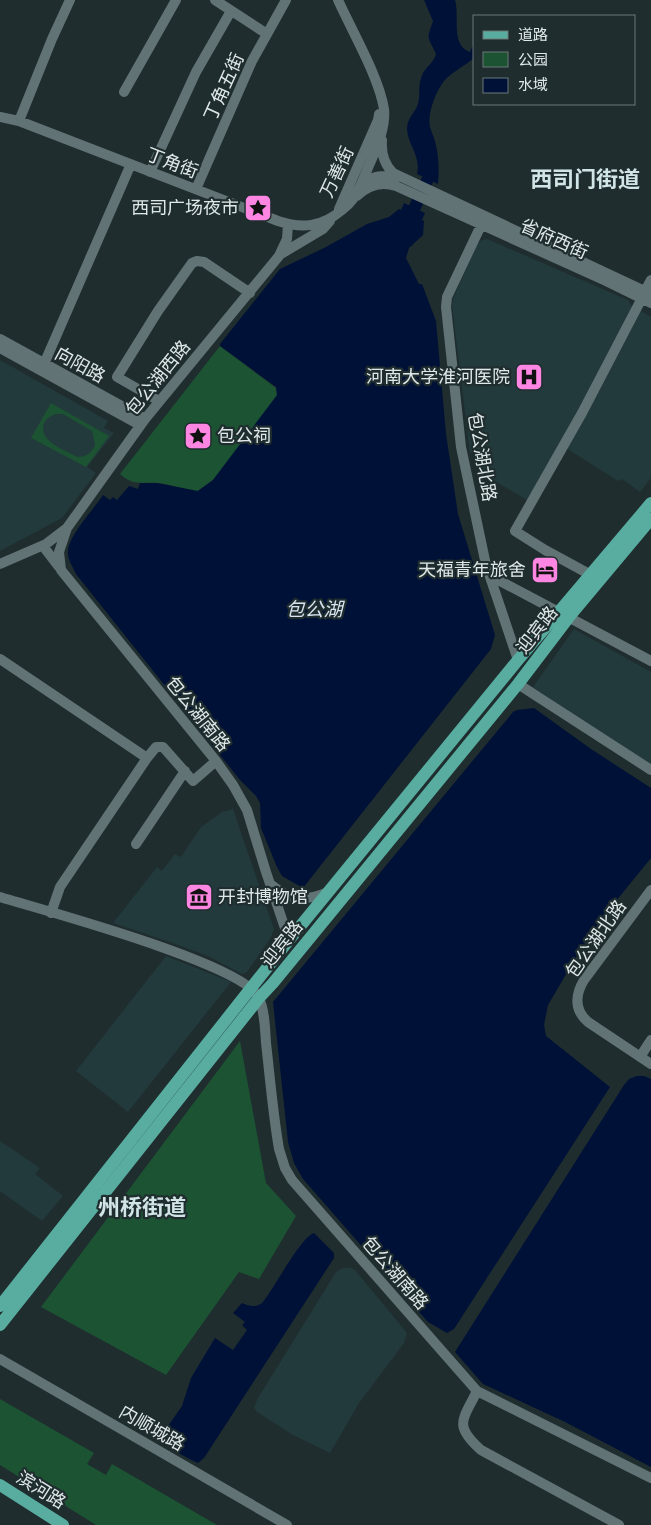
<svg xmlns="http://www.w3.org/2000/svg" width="651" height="1525" viewBox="0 0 651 1525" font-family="'Work Sans','Noto Sans SC',sans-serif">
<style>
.built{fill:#233a3d}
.green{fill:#1c5333;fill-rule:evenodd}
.water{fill:#001137}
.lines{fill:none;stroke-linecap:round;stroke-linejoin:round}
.river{stroke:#001137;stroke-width:12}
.minor{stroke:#627375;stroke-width:10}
.major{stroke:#58ada0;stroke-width:12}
.labels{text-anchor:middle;stroke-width:4.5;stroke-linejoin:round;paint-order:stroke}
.street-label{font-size:18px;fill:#dfe8e9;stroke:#1f2d2f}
.poi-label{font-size:18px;fill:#dfe8e9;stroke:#1f2d2f;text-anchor:end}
.water-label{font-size:19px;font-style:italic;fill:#d9e3f1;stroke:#1f2d2f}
.district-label{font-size:22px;font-weight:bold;fill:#d1e4e6;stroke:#1f2d2f}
</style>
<rect width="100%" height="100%" fill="#1f2d2f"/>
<path class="built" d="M487 239 628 300 633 308 560 446 527 500 481 473 476 452 470 453 452 305 453 299 477 244 482 240Z
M641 311 651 317V478L640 492 622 479 618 481 566 448 581 425Z
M0 360 108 421 104 428 114 433 87 467 96 473 62 518 0 551Z
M574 629 651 672V766L533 687Z
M233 809 274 929 270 939 247 972 242 974 210 957 173 943 113 923 157 867 162 871 175 854 181 857 201 827 222 812Z
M166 956 231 982 128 1112 76 1071Z
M0 1141 40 1168 35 1174 63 1196 42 1221 0 1191Z
M343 1268H351L355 1270 407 1333 404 1343 359 1403 330 1453 293 1435 257 1412 254 1408 258 1398 336 1272Z"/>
<path class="green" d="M220 346 276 388 277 395 276 399 213 480 196 492C183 489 170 484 157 483 141 482 133 486 120 474Z
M51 403 109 436 86 467 31 438ZM56 414H63L92 431 95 445C92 453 86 457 77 457 65 450 38 441 44 424 46 418 51 416 56 414Z
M240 1041 266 1183 296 1216 259 1279 239 1272 166 1375 41 1307Z
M0 1399 94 1453 87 1464 106 1475 112 1464 217 1525H96L0 1465Z"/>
<path class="water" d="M424 0H455C460 16 450 45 470 52L475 40V57C465 66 453 71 444 81 436 91 427 114 430 127 432 134 435 139 436 146 439 158 439 171 438 184L417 174C421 155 408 146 407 129 407 118 415 113 418 104 421 95 417 85 423 73 427 66 434 62 436 54 428 36 426 41 433 21Z
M404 203 425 213 422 220 424 221 423 235 409 248 406 258 419 284H422L436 321 446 434 458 514 495 635 491 649 303 888 282 876 277 867 261 828 260 803 256 796 240 780 76 574C73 567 67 559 68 551 69 535 94 509 103 495L110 500 113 497 117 500 129 486 138 489 140 483H157L198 491 213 480 277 395 276 387 220 346V344L280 269 326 247 367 224 389 217 399 209 401 210Z
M534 708 591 749 651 788V858L607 912 582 947 548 1005 544 1025 546 1036 610 1087 454 1329 447 1333 428 1322 303 1179 294 1163 288 1142 273 1002 513 712 517 710Z
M637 1076H644L651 1079V1467L565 1422 483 1384 455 1352 624 1085 629 1079Z
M314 1233 334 1253V1258L204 1458 198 1463C187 1458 169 1449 164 1439L166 1429 182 1406 191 1378 215 1338 233 1350 247 1330 242 1325 245 1322 233 1313 242 1303C249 1306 256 1308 262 1303 275 1288 299 1239 314 1233Z"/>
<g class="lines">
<path class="river" d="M409 220 432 170 430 164"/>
<path class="minor" d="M215 0 267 34
M124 92 176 0
M0 117 19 121 278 221C302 229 322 227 342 210 346 207 350 203 353 199 361 188 365 174 371 161 377 146 386 127 384 109 379 77 352 31 338 0
M19 121 52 39 70 0
M382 140C381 153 384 164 393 173L651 294
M150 172 196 72 231 11
M361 185C373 175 383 175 398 177
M196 189 252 61 286 0
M357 196C368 185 381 181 396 186L606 281 651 303
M339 209 378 120 379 114
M485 217 447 297 446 307 461 447 486 565 494 576 502 582 651 661
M281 254 323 229 330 221
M645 291 651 280
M0 339 145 419
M0 348 140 425
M44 364 131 164
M159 401 117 377 158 311 192 263 197 261 204 262 250 293
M67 528 59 552 61 570 216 761 233 785 247 810 266 872 289 940
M43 546 59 567
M0 564 46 544 67 528 145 419 279 256 287 239 288 224
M488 571 518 660
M591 575 545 550 515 531 582 413 642 298
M0 659 147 758 156 747H163L193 781 216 761
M518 684 651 770
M136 844 185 771
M270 884C291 901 304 902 328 892
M651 890 584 980C575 995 574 1010 588 1022L651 1064
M0 897C42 910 245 964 259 998 265 1012 265 1029 266 1043 270 1078 273 1114 279 1149L285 1168 292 1180 477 1391 651 1478
M51 913 60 887 147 758
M640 1057 651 1040
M0 1359 287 1525
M477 1391C463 1420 453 1425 481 1450L619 1525"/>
<path class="major" d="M0 1306 289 940 518 660 651 503
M0 1325 259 998 273 983 518 684 569 617 651 519
M0 1485 63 1525"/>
</g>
<defs>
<g id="sight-square" transform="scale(1.4375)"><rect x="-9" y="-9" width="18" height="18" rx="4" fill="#fd86e2" stroke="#1f2d2f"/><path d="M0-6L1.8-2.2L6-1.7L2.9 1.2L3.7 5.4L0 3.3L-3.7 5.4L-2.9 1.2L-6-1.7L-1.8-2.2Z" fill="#111"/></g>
<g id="hospital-square" transform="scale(1.4375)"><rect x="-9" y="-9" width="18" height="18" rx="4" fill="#fd86e2" stroke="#1f2d2f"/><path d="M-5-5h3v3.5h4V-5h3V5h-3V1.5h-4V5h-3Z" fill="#111"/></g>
<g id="hotel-square" transform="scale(1.4375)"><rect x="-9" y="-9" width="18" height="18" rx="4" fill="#fd86e2" stroke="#1f2d2f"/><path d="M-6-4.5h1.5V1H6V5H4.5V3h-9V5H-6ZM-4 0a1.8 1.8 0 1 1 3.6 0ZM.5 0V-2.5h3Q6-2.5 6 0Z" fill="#111"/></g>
<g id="museum-square" transform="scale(1.4375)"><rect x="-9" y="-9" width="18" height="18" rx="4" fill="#fd86e2" stroke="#1f2d2f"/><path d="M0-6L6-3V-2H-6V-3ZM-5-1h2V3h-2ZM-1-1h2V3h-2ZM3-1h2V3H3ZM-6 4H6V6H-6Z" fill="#111"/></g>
</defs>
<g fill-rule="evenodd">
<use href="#sight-square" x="258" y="208"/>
<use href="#hospital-square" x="529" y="377"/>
<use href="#sight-square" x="198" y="436"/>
<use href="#hotel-square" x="545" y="570"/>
<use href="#museum-square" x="199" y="897"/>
</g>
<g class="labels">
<g class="street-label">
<text transform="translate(224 87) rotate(-66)" y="6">丁角五街</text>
<text transform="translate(172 163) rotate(21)" y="6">丁角街</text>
<text transform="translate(337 172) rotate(-65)" y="6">万善街</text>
<text transform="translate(554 239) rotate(24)" y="6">省府西街</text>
<text transform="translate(80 365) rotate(29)" y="6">向阳路</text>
<text transform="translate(158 378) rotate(-51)" y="6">包公湖西路</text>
<text transform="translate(482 457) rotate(80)" y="6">包公湖北路</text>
<text transform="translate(537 630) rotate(-52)" y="6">迎宾路</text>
<text transform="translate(198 714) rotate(51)" y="6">包公湖南路</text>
<text transform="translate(596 939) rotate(-55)" y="6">包公湖北路</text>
<text transform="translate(282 944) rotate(-51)" y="6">迎宾路</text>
<text transform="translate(395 1273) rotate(49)" y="6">包公湖南路</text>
<text transform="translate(152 1428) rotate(30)" y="6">内顺城路</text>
<text transform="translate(41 1490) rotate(32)" y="6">滨河路</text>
</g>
<g class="poi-label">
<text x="239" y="214">西司广场夜市</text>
<text x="510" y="383">河南大学淮河医院</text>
<text x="217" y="442" text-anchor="start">包公祠</text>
<text x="526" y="576">天福青年旅舍</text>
<text x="218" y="903" text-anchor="start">开封博物馆</text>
</g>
<g class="water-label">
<text x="314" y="616">包公湖</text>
</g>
<g class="district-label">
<text x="585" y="187">西司门街道</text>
<text x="142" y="1215">州桥街道</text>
</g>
</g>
<rect x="473" y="15" width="162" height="90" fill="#1f2d2f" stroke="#6c7879"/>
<rect x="483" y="31" width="25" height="8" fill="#58ada0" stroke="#6c7879"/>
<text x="518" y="40" font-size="15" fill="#dfe8e9">道路</text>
<rect x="483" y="52" width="25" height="15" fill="#1c5333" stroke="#6c7879"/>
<text x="518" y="65" font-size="15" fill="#dfe8e9">公园</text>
<rect x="483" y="78" width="25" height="15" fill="#001137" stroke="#6c7879"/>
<text x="518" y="90" font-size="15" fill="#dfe8e9">水域</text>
</svg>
